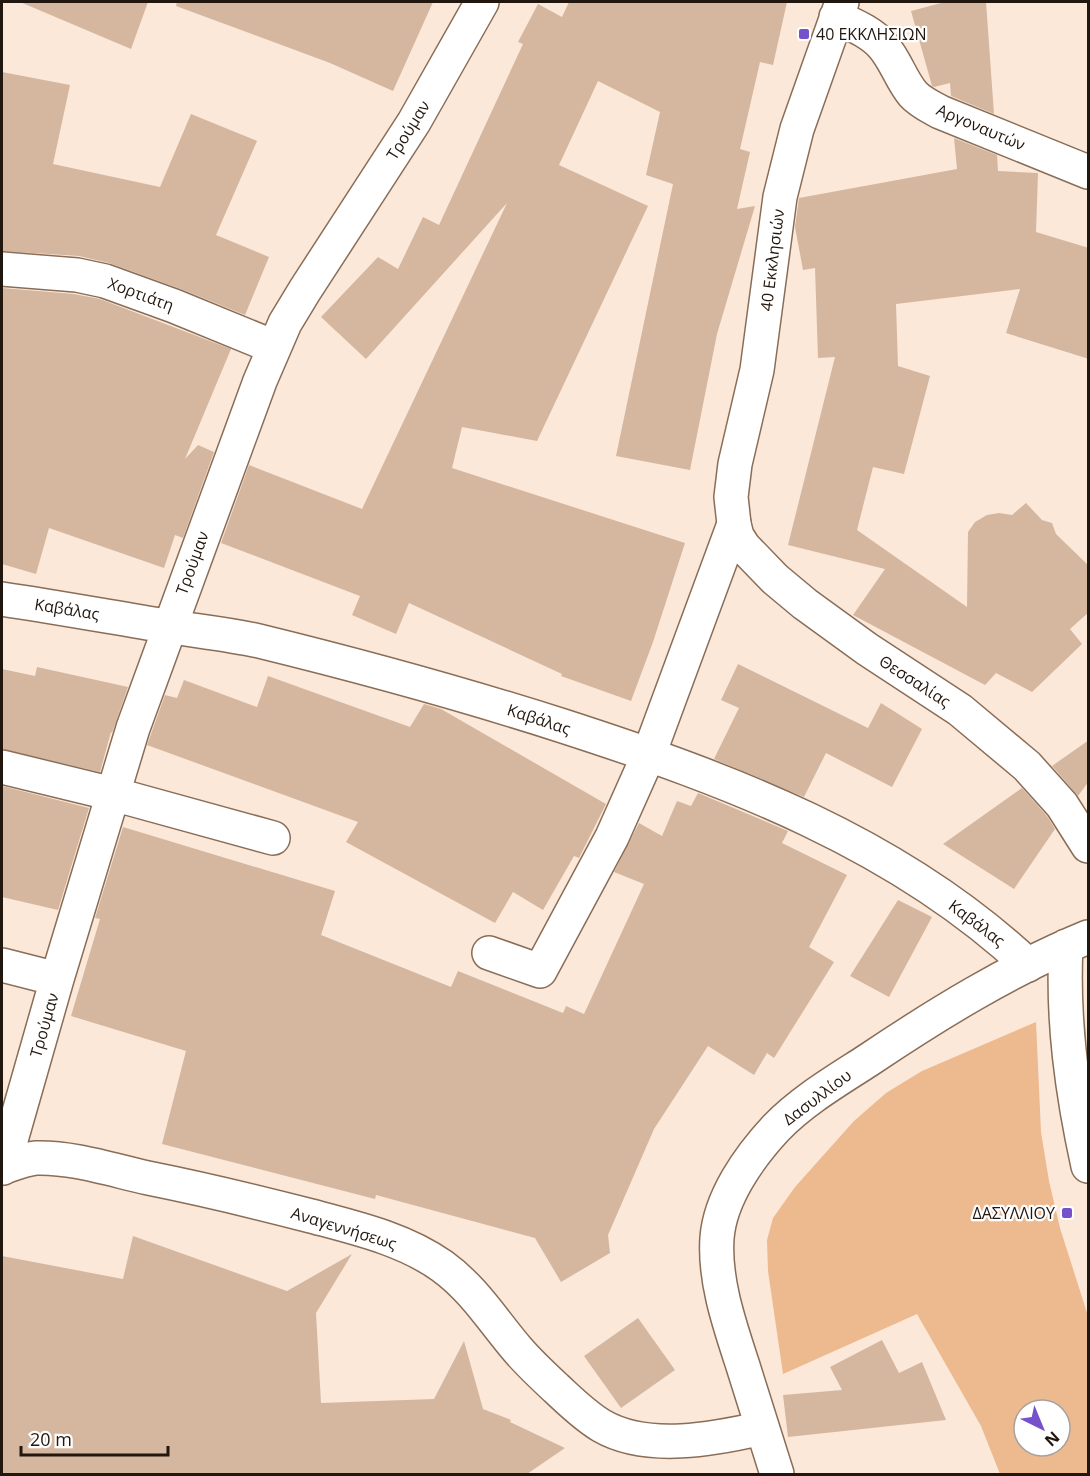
<svg xmlns="http://www.w3.org/2000/svg" width="1090" height="1476" viewBox="0 0 1090 1476" font-family="'Open Sans',sans-serif">
<style>
.green{fill:#edb98f;fill-rule:evenodd}
.building{fill:#d5b79f}
.lines{fill:none;stroke-linecap:round;stroke-linejoin:round}
.pedestrian-casing{stroke:#896d57;stroke-width:36}
.minor-casing{stroke:#896d57;stroke-width:36}
.tertiary-casing{stroke:#896d57;stroke-width:36}
.pedestrian{stroke:#fff;stroke-width:33}
.minor{stroke:#fff;stroke-width:33}
.tertiary{stroke:#fff;stroke-width:33}
.poi-dot{fill:#7751ca;stroke:#fff;stroke-width:2}
.labels{text-anchor:middle;stroke-width:4.5;stroke-linejoin:round;paint-order:stroke}
.poi-label{font-size:16px;fill:#22170e;stroke:#fff;text-anchor:start}
.street-label{font-size:16px;fill:#22170e;stroke:#fff}
</style>
<rect width="100%" height="100%" fill="#fbe8d9"/>
<path class="green" d="M1036 1022 1041 1132 1049 1181 1060 1228 1088 1316V1474H1000L981 1426 917 1314 783 1374 768 1271 767 1240 773 1218 795 1187 854 1121 886 1093 922 1071ZM1024 1410H1060V1446H1024Z"/>
<path class="building" d="M20 2H148L131 49Z
M177 2H433L393 91 330 63 176 6Z
M569 2H787L773 65 760 62 740 149 750 152 737 209 755 206 717 334 690 470 616 456 673 184 646 175 660 112 598 81 559 165 648 206 537 441 462 427 452 468 685 543 653 642 631 701 561 676 562 674 409 603 396 634 352 615 360 596 221 543 249 465 362 509 507 203 366 359 321 317 378 257 398 269 423 217 439 225 523 44 518 42 538 4 562 17Z
M945 2H986L994 114 951 96 950 83 934 87 932 86 911 11Z
M2 72 70 85 53 164 160 187 191 114 257 141 216 235 269 257 245 315 181 289 109 263 79 256 2 251Z
M954 138 997 155 998 171 1038 173 1036 232 1089 248V359L1006 333 1020 289 896 304 898 366 930 376 904 474 873 467 857 530 967 607 968 532 975 522 987 515 999 513 1012 515 1026 503 1042 520 1052 523 1056 534 1089 566V612L1070 629 1082 644 1032 692 996 673 985 685 853 615 885 569 788 545 835 357 818 358 815 268 803 270 795 227 799 198 957 169Z
M2 288 74 294 100 299 231 349 185 459 198 445 214 452 183 538 175 535 164 568 49 528 36 574 2 564Z
M738 664 868 728 881 703 922 729 892 787 826 753 804 797 714 759 739 708 721 700Z
M37 667 128 687 112 733 111 732 100 772 2 749V669L35 676Z
M268 676 410 727 424 704 441 709 606 804 579 858 574 856 543 910 513 892 495 923 346 842 358 822 147 745 165 695 177 698 184 680 257 707Z
M1089 740V781L1078 796 1052 766Z
M2 786 89 808 58 910 2 897Z
M1022 788 1047 816 1055 829 1014 889 943 844Z
M698 793 788 831 782 843 847 875 809 947 834 962 774 1058 767 1053 754 1075 708 1046 654 1129 608 1235 610 1253 561 1282 535 1238 376 1195 375 1199 162 1144 186 1051 71 1016 100 919 95 918 123 827 335 891 321 935 451 987 458 971 563 1013 566 1006 584 1014 644 884 614 872 639 823 662 836 677 801 691 806Z
M898 900 932 917 889 997 850 976Z
M133 1236 287 1291 352 1254 316 1313 321 1403 434 1399 464 1341 483 1409 511 1420 510 1422 565 1448 527 1474H2V1256L123 1279Z
M638 1318 675 1370 621 1408 584 1356Z
M882 1340 899 1373 922 1362 946 1420 788 1437 783 1395 842 1390 830 1367Z"/>
<g class="lines">
<g class="pedestrian-casing">
<path id="pedestrian" d="M649 754 734 524"/>
</g>
<g class="minor-casing">
<path id="minor" d="M842 2 797 129 780 197 757 370 735 464 731 497 734 524 737 536 744 547 775 579 805 604 867 649 960 710 1027 766 1062 805 1088 846
M836 17C853 25 871 32 883 46 896 61 901 80 913 94 920 102 931 107 940 112L1088 172
M2 269 77 275 105 281 174 306 274 347
M2 599C56 607 111 617 166 626 197 631 228 634 259 641 361 666 463 694 563 726 730 780 898 843 1028 965
M2 767 113 794 273 838
M489 953 540 971 612 837 649 754
M2 965 57 979
M2 1168C13 1164 24 1159 36 1158 73 1157 112 1170 148 1178 203 1189 257 1202 311 1216 356 1228 404 1239 442 1266 474 1289 493 1321 518 1350 530 1364 543 1376 557 1389 571 1402 585 1416 602 1426 647 1452 715 1439 762 1428
M3 1168 57 979 133 728 260 381 285 323 305 290 414 122 482 2"/>
</g>
<g class="tertiary-casing">
<path id="tertiary" d="M1066 946C1062 1021 1072 1093 1088 1166
M777 1474C766 1438 754 1402 743 1366 730 1326 714 1281 717 1238 720 1198 749 1157 776 1128 802 1101 836 1081 867 1061 937 1014 1010 969 1088 937"/>
</g>
<use href="#pedestrian" class="pedestrian"/>
<use href="#minor" class="minor"/>
<use href="#tertiary" class="tertiary"/>
</g>
<g class="poi-dot">
<rect x="798" y="28" width="12" height="12" rx="3"/>
<rect x="1061" y="1207" width="12" height="12" rx="3"/>
</g>
<g class="labels">
<g class="poi-label">
<text x="816" y="40">40 ΕΚΚΛΗΣΙΩΝ</text>
<text x="1055" y="1219" text-anchor="end">ΔΑΣΥΛΛΙΟΥ</text>
</g>
<g class="street-label">
<text transform="translate(981 127) rotate(23)" y="6">Αργοναυτών</text>
<text transform="translate(408 130) rotate(-58)" y="6">Τρούμαν</text>
<text transform="translate(772 260) rotate(-83)" y="6">40 Εκκλησιών</text>
<text transform="translate(141 294) rotate(20)" y="6">Χορτιάτη</text>
<text transform="translate(192 563) rotate(-70)" y="6">Τρούμαν</text>
<text transform="translate(67 609) rotate(9)" y="6">Καβάλας</text>
<text transform="translate(915 681) rotate(33)" y="6">Θεσσαλίας</text>
<text transform="translate(539 719) rotate(18)" y="6">Καβάλας</text>
<text transform="translate(977 923) rotate(37)" y="6">Καβάλας</text>
<text transform="translate(44 1025) rotate(-74)" y="6">Τρούμαν</text>
<text transform="translate(817 1097) rotate(-37)" y="6">Δασυλλίου</text>
<text transform="translate(344 1228) rotate(17)" y="6">Αναγεννήσεως</text>
</g>
</g>
<rect width="1090" height="1476" fill="none" stroke="#22170e" stroke-width="6"/>
<g transform="translate(1042 1428) rotate(137)"><circle r="28" fill="#ffffff" stroke="#a7a29f" stroke-width="1.5"/>
<path d="M0-4.5L10 22L0 15L-10 22Z" fill="#7751ca"/>
<text y="-9" font-size="16" font-weight="bold" text-anchor="middle" fill="#22170e">N</text>
</g>
<path d="M21 1446v9h147v-9" fill="none" stroke="#22170e" stroke-width="3"/>
<text x="30" y="1446" font-size="18" fill="#22170e" stroke="#ffffff" stroke-width="4.5" paint-order="stroke">20 m</text>
</svg>
